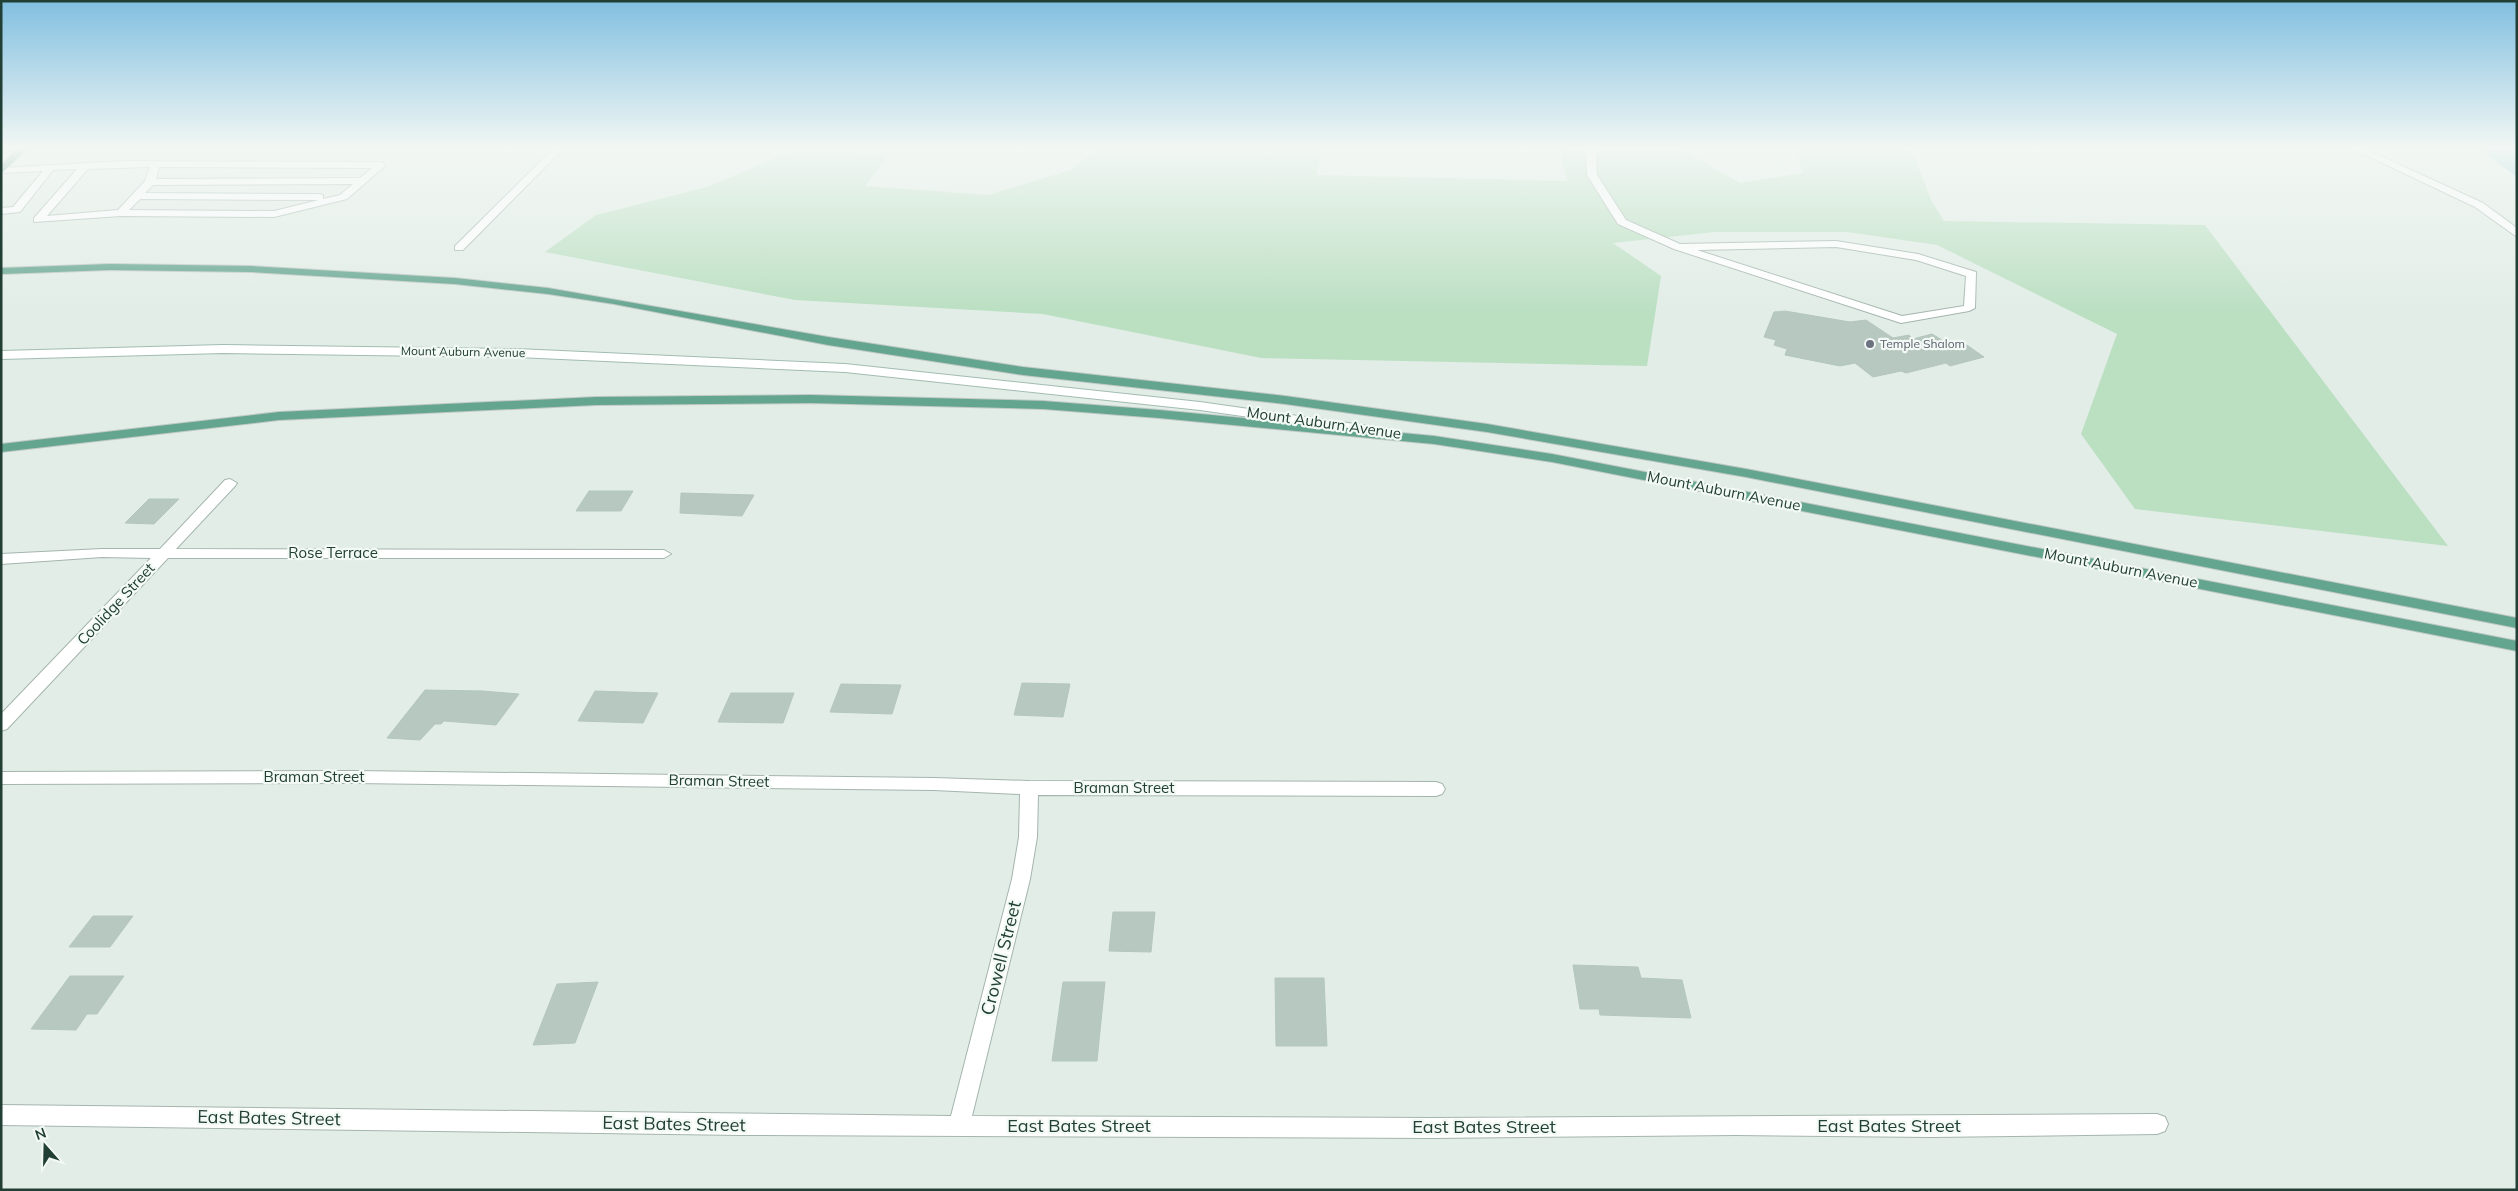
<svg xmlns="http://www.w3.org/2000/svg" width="2518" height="1191" viewBox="0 0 2518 1191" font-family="Mulish,sans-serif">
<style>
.green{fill:#badfc1}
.water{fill:#87cfd5}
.building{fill:#b7c8c0;stroke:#b4c7bd}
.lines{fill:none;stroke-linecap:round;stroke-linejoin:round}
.service-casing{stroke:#a4b5ae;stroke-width:2}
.minor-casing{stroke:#a4b5ae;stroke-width:2}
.secondary-casing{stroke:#a2bcb1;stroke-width:2}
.primary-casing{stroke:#c1c9c6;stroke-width:2}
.trunk-casing{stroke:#c1c9c6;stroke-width:2}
.service{fill:#fff;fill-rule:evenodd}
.minor{fill:#fff;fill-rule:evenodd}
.secondary{fill:#fff;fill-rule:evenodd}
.primary{fill:#64a58f;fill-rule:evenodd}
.trunk{fill:#488974;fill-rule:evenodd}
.worship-dot{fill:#6b7280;stroke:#f3f9f5;stroke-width:2}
.labels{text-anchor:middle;stroke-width:4.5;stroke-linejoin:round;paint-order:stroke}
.far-worship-label{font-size:12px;fill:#5b616d;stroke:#f3f9f5;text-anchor:start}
.far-street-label{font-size:12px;fill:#213f34;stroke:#f3f9f5}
.street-label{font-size:15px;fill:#213f34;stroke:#f3f9f5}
.near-street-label{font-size:18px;fill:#213f34;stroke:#f3f9f5}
</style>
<rect width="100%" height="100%" fill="#e2ede7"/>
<path class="green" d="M1098 148H1322L1316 175 1567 181 1560 149 1684 151 1740 183 1803 173 1795 148H1911L1932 202 1944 221 2205 225 2448 546 2135 509 2081 434 2117 334 1937 245 1847 232H1715L1613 243 1661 276 1647 366 1261 358 1043 314 795 300 545 252 596 215 707 187 789 152 889 154 865 186 988 195 1071 170Z"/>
<path class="water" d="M2478 148H2517V177Z"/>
<path class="building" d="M1785 311 1850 322 1866 320 1893 338 1909 335 1913 339 1932 334 1947 343 1961 341 1984 357 1950 366 1946 363 1906 373 1901 371 1873 377 1855 363 1840 366 1785 355 1787 349 1774 345 1776 340 1764 337 1774 312Z
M589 491H633L621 511H576Z
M681 493 754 495 742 516 680 513Z
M149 499H179L154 524 125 523Z
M1022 683 1070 684 1063 717 1014 715Z
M841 684 901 685 892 714 830 712Z
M425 690 483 691 519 694 496 725 444 721 441 724H435L420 740 387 738Z
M595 691 658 693 643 723 578 721Z
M731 693H794L783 723 718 722Z
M1113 912H1155L1151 952 1109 951Z
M93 916H133L110 947H69Z
M1573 965 1638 967 1641 978 1682 980 1691 1018 1600 1015 1599 1009H1580Z
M70 976H124L97 1014H87L76 1030 31 1029Z
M1275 978H1324L1327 1046H1276Z
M598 982 575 1043 533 1045 557 984Z
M1063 982H1105L1097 1061H1052Z"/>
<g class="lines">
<g class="service-casing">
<path id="service" d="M1586 148H1596L1597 175 1626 220 1680 244 1836 241 1918 254 1976 272 1975 308 1969 311 1901 323 1674 249 1618 224 1587 175ZM1836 247 1916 260 1966 276 1964 306 1902 316 1697 250Z
M124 161 381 162 386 165 347 199 274 217 121 216 34 222V218L77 169 53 170 20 212 1 214V208L13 207 43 171 3 173 1 168ZM150 167 145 181 118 210 47 216 88 169ZM159 167 372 168 360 178 156 179ZM353 184 340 195 323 199V195L319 194 145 193 153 185ZM140 199 319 200 274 211 129 210Z"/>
</g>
<g class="minor-casing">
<path id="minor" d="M554 148H564L463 250H455V246Z
M2351 148H2363L2483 203 2517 228V237L2475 207Z
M230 479 237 483 235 486 176 549 664 550 671 554 664 558H168L7 729 1 731V714L151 558 102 557 1 564V554L102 549H160L225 480Z
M353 771 934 778 1029 781 1436 782 1442 784 1445 789 1442 794 1436 796 1038 795 1037 837 1030 879 972 1116 1432 1118 2157 1114 2165 1117 2168 1124 2165 1131 2157 1134 1931 1137 1736 1135 1432 1138 741 1135 1 1125V1105L951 1116 1012 879 1019 837 1020 794 934 790 353 783 1 784V772Z"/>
</g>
<g class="secondary-casing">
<path id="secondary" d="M223 345 517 349 845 364 1200 402 1390 429 1396 433 1390 437 1200 410 845 372 517 357 223 353 1 359V351Z"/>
</g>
<g class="primary-casing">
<path id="primary" d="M110 264 251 266 455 278 548 288 828 337 1023 367 1285 396 1487 424 1746 469 2517 618V628L1746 477 1487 432 1285 404 1023 375 828 345 614 304 548 294 455 284 251 272 110 270 1 274V268Z
M811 395 1043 401 1159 410 1434 436 1552 454 2517 641V651L1552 462 1434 444 1159 418 1043 409 811 403 596 405 279 420 1 452V444L279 412 596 397Z"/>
</g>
<g class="trunk-casing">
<path id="trunk" d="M18 148H28L1 174V165Z"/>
</g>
<use href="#service" class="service"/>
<use href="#minor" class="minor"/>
<use href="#secondary" class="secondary"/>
<use href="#primary" class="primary"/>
<use href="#trunk" class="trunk"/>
</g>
<linearGradient id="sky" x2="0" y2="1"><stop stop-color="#81bfe0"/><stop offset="0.47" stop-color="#f2f7f4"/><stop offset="1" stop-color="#f2f7f4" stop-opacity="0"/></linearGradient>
<rect width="2518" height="314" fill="url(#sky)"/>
<circle class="worship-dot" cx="1870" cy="344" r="5"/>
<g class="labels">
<g class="far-worship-label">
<text x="1880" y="348">Temple Shalom</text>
</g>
<g class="far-street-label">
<text transform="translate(463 352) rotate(1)" y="4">Mount Auburn Avenue</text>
</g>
<g class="street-label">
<text transform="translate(1324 423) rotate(8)" y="5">Mount Auburn Avenue</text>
<text transform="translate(1724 491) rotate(11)" y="5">Mount Auburn Avenue</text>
<text x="333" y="558">Rose Terrace</text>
<text transform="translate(2121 568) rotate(11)" y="5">Mount Auburn Avenue</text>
<text transform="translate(116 604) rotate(-47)" y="5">Coolidge Street</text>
<text x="314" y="782">Braman Street</text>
<text transform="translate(719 781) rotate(1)" y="5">Braman Street</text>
<text x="1124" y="793">Braman Street</text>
</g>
<g class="near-street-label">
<text transform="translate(1001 958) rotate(-76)" y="6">Crowell Street</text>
<text transform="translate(269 1118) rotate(1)" y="6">East Bates Street</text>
<text transform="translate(674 1124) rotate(1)" y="6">East Bates Street</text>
<text x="1079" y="1132">East Bates Street</text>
<text x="1889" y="1132">East Bates Street</text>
<text x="1484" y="1133">East Bates Street</text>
</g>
</g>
<rect width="2518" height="1191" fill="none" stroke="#213f34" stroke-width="5"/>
<g transform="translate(45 1146) rotate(340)" stroke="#f3f9f5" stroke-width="4" paint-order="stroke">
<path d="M0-4L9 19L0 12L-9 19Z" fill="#213f34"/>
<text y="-8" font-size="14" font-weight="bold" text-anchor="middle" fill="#213f34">N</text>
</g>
</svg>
